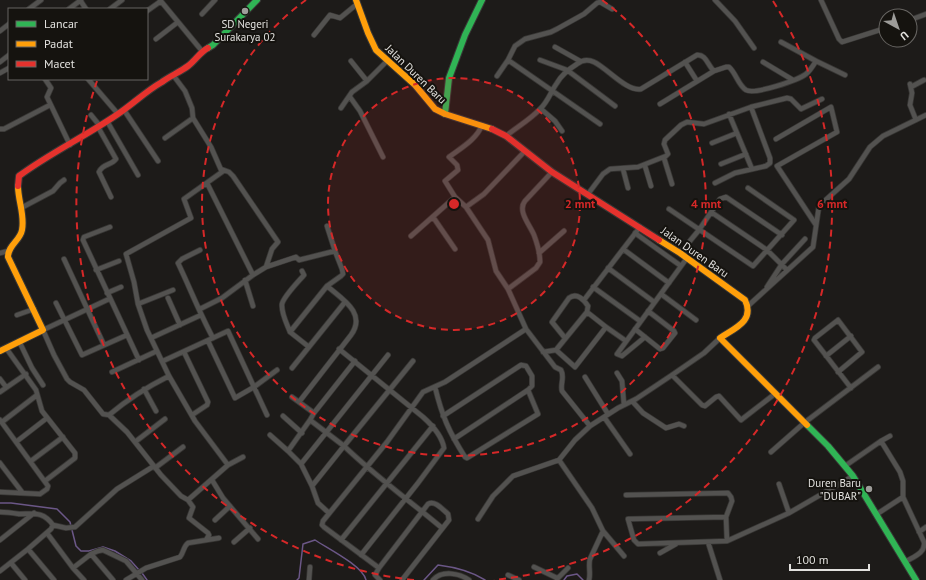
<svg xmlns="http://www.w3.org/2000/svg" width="926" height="580" viewBox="0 0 926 580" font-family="'PT Sans',sans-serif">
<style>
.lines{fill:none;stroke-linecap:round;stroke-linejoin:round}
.stream{stroke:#6b5787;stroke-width:1.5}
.street-casing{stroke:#383735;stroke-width:6}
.fast-casing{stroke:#383735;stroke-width:8}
.slow-casing{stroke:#383735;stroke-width:8}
.jam-casing{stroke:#383735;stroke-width:8}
.street{stroke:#535250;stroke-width:4.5}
.fast{stroke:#30b455;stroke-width:6}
.slow{stroke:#ff9f0a;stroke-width:6}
.jam{stroke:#e5322d;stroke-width:6}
.ring{fill:none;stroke:#d62828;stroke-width:2;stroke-dasharray:7 5}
.poi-dot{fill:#9d9c99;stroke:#15130f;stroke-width:1.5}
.labels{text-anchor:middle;stroke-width:4;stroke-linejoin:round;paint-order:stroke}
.poi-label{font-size:11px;fill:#e2e1de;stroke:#15130f}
.street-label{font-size:11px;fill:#e2e1de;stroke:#15130f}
.centre{fill:#d62828;stroke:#15130f;stroke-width:2}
.ring-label{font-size:12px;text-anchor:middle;font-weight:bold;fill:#d62828;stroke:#15130f;stroke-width:4;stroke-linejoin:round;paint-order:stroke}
</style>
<rect width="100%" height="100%" fill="#1d1b19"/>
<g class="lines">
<path class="stream" d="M0 503H11L57 509 70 522 76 546 81 551H89L103 547 115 551 131 561 139 570
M142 573 147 580
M297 580 299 578 303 544 315 540C327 548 363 566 366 580
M424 580 438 565C454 567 471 571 485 580
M564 580 567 576 577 574 583 580"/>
<g class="street-casing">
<path id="street" d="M80 0 86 9
M160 0 202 51
M715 0 735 21 754 48
M821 0 839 39 842 42 886 28
M29 9 41 0
M69 9 81 0
M110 9 122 0
M147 11 161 1
M202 14 215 0
M910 20 926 14
M0 31 9 24
M314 35 330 15 340 18 357 4
M156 39 178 22
M781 42 816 61
M555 47 580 61
M508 60 515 46 525 39 551 32 557 29 584 14 597 3 600 2 612 9
M540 60 567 70 615 106
M351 61 367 81
M0 62 9 55
M685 62 697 81
M763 62 793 80
M0 73 9 68
M173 75 185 91 192 108 193 118 211 147 222 172 184 199 191 218 126 254 134 282 138 304 147 330 169 376 195 421 228 465
M497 76 508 60 600 124
M45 79 51 88 47 97 70 145
M88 79 118 114
M910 84 912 93 910 105 916 120
M911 87 924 80
M350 97 360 111 383 157
M660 104 714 71
M341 108 352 92 367 81 387 61
M541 109 555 121 562 131
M124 110 158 161
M729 114 752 169
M91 115 100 126
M107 121 138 175
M98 127 116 159C111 166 103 163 99 172L111 197
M0 129H4L50 105
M506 136C517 127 531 119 540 109 548 102 551 91 557 83 562 74 569 69 577 64 582 60 588 59 594 62 607 68 627 92 641 89L697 55C706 54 708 66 714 71L726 67H729C736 73 738 85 746 90 755 95 798 80 806 74 810 71 813 66 816 61L845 75
M165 138 193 118
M776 139 831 107 837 132 777 166 816 225
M712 143 737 133
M525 151 484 194 466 207 488 240 496 271 508 289 526 329 555 367 561 370C565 377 560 384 562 391L590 426
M664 158 672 184
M721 164 746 154
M645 166 651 186
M221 169 229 172 233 176 278 242 272 249 266 267
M623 169 628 188
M715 183 735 173 766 166 770 163V158L751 107
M588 194 603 174 610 169 638 167 666 156 668 154 664 144 665 140 681 125 687 122 704 124 751 107 787 98 791 99 801 109 822 99
M455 197 445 181 458 170 457 165 449 157C461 148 477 139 482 125
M21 208 53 191 60 183 64 180
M669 209 753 266 794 220 748 188
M711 212 767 250 787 270
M433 217 455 249
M327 226 335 251
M110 227 84 237 83 240 139 360
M635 233 681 266
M411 236 455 197 466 207
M623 249 669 283
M200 250 182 259 178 263C190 288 200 314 213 338
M0 253 8 251
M539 253 564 231
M680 253 699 230 720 199 726 197 782 235
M64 259 104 345
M608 268 654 302
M96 270 119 261
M253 275 266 267 296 257 299 260 335 251 342 269 343 274 341 276 327 286 290 332 309 347
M245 280 253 306
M593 287 640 321
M767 287 782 264 805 239
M508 289 536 268 540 262C540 254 537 243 534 235 530 225 517 211 525 201L552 172
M107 293 121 287
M661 294 696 320
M168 298 180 325
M109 299 43 330 54 355 67 379 70 382 84 390 103 414 109 415 127 432 161 475 181 496 188 500 228 465 243 457
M584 300 640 227
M56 303 82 355 127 335
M138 304 173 290
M749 305 813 247 819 206 849 179 870 147 883 136 926 115
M200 309 222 298 253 275 207 183
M587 312 606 327
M17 315 34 309
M635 329 660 349 663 348 675 333 674 331 648 311
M290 332C287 324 281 313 282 304 284 296 299 281 304 275L302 271
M645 337 622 356 617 354 687 258
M151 338 201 315
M19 341 32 368 43 385
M208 341 235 398 254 387 277 370
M6 348 36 390 42 411 75 453V458L45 481
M339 349 423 417C432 425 442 436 444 448L418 483 361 555
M556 350 575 367 606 327 626 341
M184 352 208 402 207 405 192 415
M543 352 556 350 587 312 588 306C584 300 577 292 569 298L552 322 565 338
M826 356 851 336
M163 361 228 331 267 415
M413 361 344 446C375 476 410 501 442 528
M292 368 345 302
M112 372 157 351
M838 372 862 352 838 320 815 338 814 340 851 388
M617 373 622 381 624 405
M672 375 702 405 705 406 716 397 719 396 741 420 776 393
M585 377 608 414
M0 379 6 387
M435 387C442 416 449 432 465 457L467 458 538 414 528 390 532 386V376L526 366 521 365 443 416
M144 389 156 411
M0 392 26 374
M292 397 314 413
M632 401 643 413 666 428 679 424 684 426
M299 402 351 335C367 313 342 299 327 286
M109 415C128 399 147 387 169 376
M283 416 302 433
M604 417 630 454
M0 420 48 486 47 489 40 494 0 492
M310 420 288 451 301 464 388 355
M2 422 37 395
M270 435 288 451
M454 439 528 390
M881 441 900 472 903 481V497L924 542C926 553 913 557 905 562
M16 442 47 418
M135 442 165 419
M771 452 804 423 878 367
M31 461 63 437
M0 463 22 492
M301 464 312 486
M845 466 881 441 890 436
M155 468 183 447
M212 480 223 498 258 539
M779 484 789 513
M626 495 728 493 731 497 732 501 726 517 727 541
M188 500 193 507 189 518 208 533 209 535 206 540
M0 512C6 512 13 513 19 514 34 514 43 511 53 525L66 528 75 527 117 489 154 466
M329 513 318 503 312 486 344 446 310 420 314 413 355 361
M877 514 903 497
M726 517 628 519 634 540 638 544 727 541 789 513 853 476
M478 519 493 496 513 476 559 460
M215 520 230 506
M603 531 624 556
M919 532 926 527
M47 533 73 568 91 554 98 551 103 550 126 561 142 580
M0 540 34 513
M341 540 433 426
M234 542 250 528
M708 542 720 580
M28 549 54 580
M660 553 676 544
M91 554 113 580
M11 563 25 580
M534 567 557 578
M73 568 84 580
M379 568 428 504C435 500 442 509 448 514L449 520 402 580
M0 571 28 549 51 529 53 525
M508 575 519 580
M557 579 568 568
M126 580 146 568 180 557C184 552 183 547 188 543L219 538
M309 580 310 567
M380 580 375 575 379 568 324 527 322 525 323 521 387 442 423 392 445 382 526 329
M433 580C442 570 459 573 469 580
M589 580C591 573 588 566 590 559L603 531 592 508 559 460 575 440 590 426 618 408 636 399 672 375 704 353 720 338"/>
</g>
<g class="fast-casing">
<path id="fast" d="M208 48 213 45 257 0
M445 114 449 78 465 35 482 0
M807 425 828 446 853 476 916 580"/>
</g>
<g class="slow-casing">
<path id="slow" d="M356 0 368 33 376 50 415 85 435 109 445 114 492 129
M659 240 680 253 745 300C755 321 735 328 720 338L807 425
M0 351 43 330 8 257C8 245 20 241 22 230 25 215 18 201 18 186"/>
</g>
<g class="jam-casing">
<path id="jam" d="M492 129 506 136 552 172 659 240
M18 186 19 176C50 153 86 136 118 114 133 104 146 91 162 82 170 76 180 72 188 66 196 60 200 52 208 48"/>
</g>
<use href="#street" class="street"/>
<use href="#fast" class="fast"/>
<use href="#slow" class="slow"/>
<use href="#jam" class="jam"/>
</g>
<circle cx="454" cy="204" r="126" fill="#d62828" fill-opacity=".12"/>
<g class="ring">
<circle cx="454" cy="204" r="126"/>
<path d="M602 0A252 252 0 1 1 306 0"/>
<path d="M414 580A378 378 0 0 1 97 81M773 1A378 378 0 0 1 494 580"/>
</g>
<g class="poi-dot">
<circle cx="245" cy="11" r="4"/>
<circle cx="869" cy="489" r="4"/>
</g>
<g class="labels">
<g class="poi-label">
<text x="245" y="28">SD Negeri<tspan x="245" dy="13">Surakarya 02</tspan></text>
<text x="861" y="487" text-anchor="end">Duren Baru<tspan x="861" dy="13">"DUBAR"</tspan></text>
</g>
<g class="street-label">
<text transform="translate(416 74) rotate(44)" y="4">Jalan Duren Baru</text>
<text transform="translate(695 252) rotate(35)" y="4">Jalan Duren Baru</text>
</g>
</g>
<circle cx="454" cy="204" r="6" class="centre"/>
<g class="ring-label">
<text x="580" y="208">2 mnt</text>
<text x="706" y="208">4 mnt</text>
<text x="832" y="208">6 mnt</text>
</g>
<rect x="8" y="8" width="140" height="72" fill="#15130f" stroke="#676562"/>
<rect x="16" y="21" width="20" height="6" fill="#30b455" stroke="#676562"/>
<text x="44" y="28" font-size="12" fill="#e2e1de">Lancar</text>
<rect x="16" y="41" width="20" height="6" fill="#ff9f0a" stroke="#676562"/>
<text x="44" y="48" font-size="12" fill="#e2e1de">Padat</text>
<rect x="16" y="61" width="20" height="6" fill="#e5322d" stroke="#676562"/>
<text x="44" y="68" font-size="12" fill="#e2e1de">Macet</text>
<g transform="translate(898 28) rotate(140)"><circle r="19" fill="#15130f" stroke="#676562"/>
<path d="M0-3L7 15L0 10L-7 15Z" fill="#9d9c99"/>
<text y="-6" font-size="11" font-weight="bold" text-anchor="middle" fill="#e2e1de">U</text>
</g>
<path d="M790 564v6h79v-6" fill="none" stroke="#e2e1de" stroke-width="2"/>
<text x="796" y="564" font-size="12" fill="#e2e1de" stroke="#15130f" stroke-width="3" paint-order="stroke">100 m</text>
</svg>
